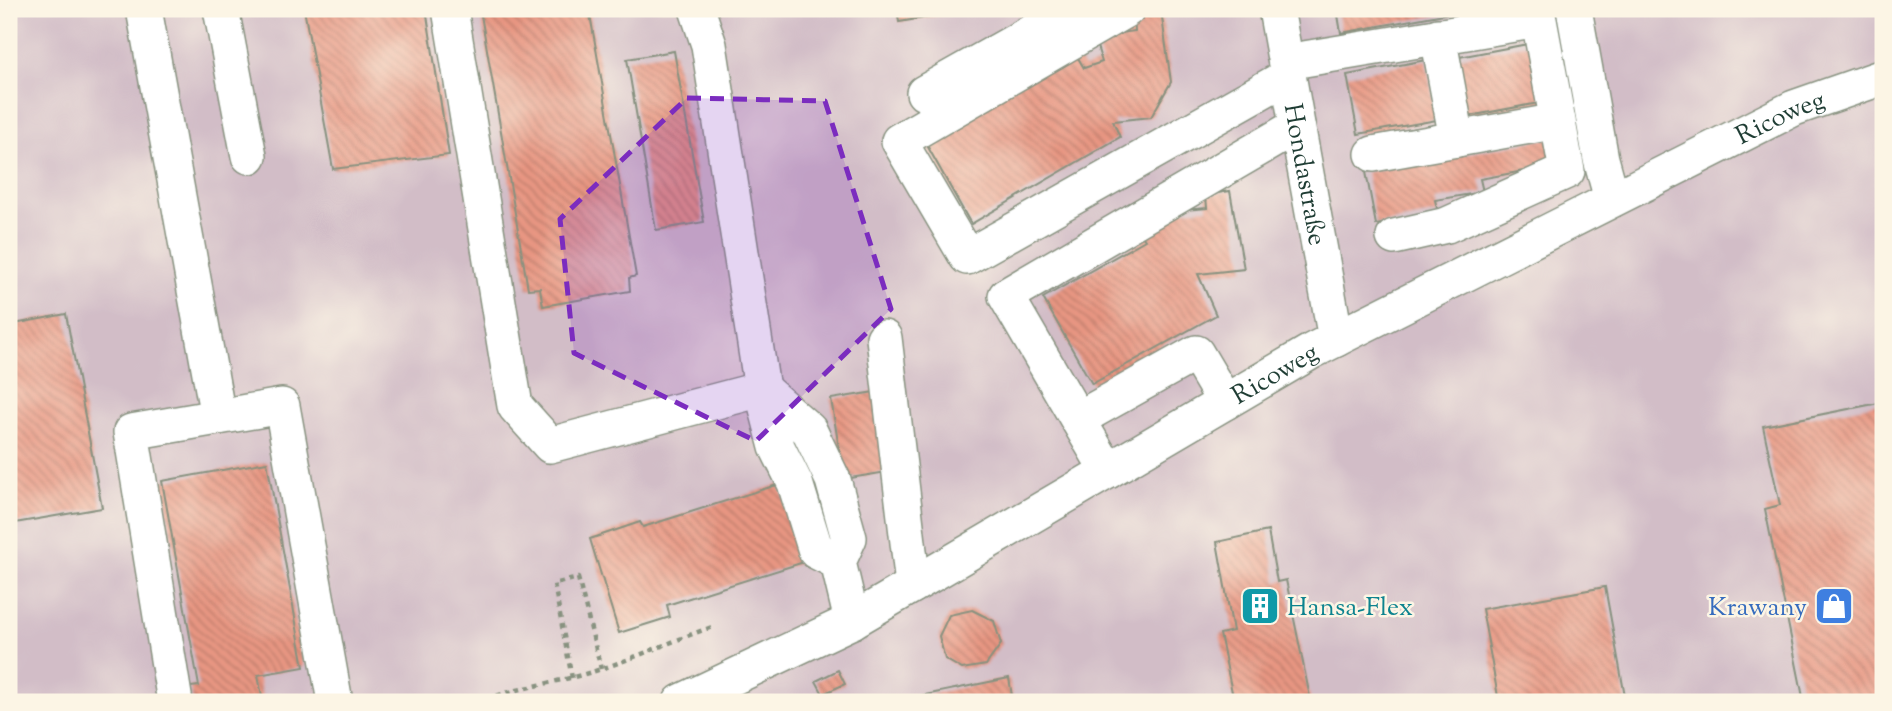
<svg xmlns="http://www.w3.org/2000/svg" width="1892" height="711" viewBox="0 0 1892 711" font-family="'Sorts Mill Goudy',serif">
<style>
.industrial{fill:#d2bdc7}
.building{fill:url(#building-back-hatch)}
.lines{fill:none;stroke-linecap:round;stroke-linejoin:round}
.minor-casing{stroke:#889280;stroke-width:38}
.path{stroke:#889280;stroke-width:4.5;stroke-dasharray:5 5;stroke-linecap:butt}
.minor{stroke:#fff;stroke-width:35}
.marked{fill:#7b2cbf;fill-opacity:0.2;stroke:#7b2cbf;stroke-width:5;stroke-dasharray:14 9;stroke-linejoin:round}
.labels{text-anchor:middle;stroke-width:5;stroke-linejoin:round;paint-order:stroke}
.street-label{font-size:26px;fill:#1f3d34;stroke:#fcf5e5}
.culture-label{font-size:26px;fill:#0d838f;stroke:#fcf5e5;text-anchor:start}
.shop-label{font-size:26px;fill:#366cbe;stroke:#fcf5e5;text-anchor:end}
</style>
<defs>
<pattern id="building-back-hatch" width="6" height="6" patternUnits="userSpaceOnUse" patternTransform="scale(1.75)"><rect width="6" height="6" fill="#e89682"/><path d="M-1 5l2 2M0 0l6 6M5-1l2 2" fill="none" stroke="#bb7c6b"/></pattern>
</defs>
<rect width="100%" height="100%" fill="#fcf5e5"/>
<filter id="ink" filterUnits="userSpaceOnUse"><feTurbulence type="fractalNoise" baseFrequency=".0143" numOctaves="2"/><feDisplacementMap in="SourceGraphic" scale="14" xChannelSelector="R" yChannelSelector="G"/><feConvolveMatrix kernelMatrix="1 2 1 2 8 2 1 2 1" color-interpolation-filters="sRGB"/></filter>
<filter id="wash" filterUnits="userSpaceOnUse"><feTurbulence type="fractalNoise" baseFrequency=".00686" numOctaves="4" result="noise"/><feDisplacementMap in="SourceGraphic" scale="28" xChannelSelector="R" yChannelSelector="G"/><feGaussianBlur stdDeviation="1.57" result="paint"/><feColorMatrix in="noise" values="0 0 0 0 0 0 0 0 0 0 0 0 0 0 0 0 0 1.4 0 .05"/><feComposite in="paint" operator="in"/></filter>
<g filter="url(#wash)">
<rect width="100%" height="100%" fill="#f1e8cc"/>
<path class="industrial" d="M9 9H1883V702H9Z"/>
<g id="blocks">
<path class="building" d="M304 9H426L449 155 333 169Z
M480 9H589L636 276 629 278 630 291 543 306 540 288 528 289Z
M897 9H971V10L899 22Z
M1337 9H1466V10L1341 33Z
M1161 10 1171 82 1151 117 1113 121 1120 137 971 224 924 140 1074 51 1084 68 1102 62 1094 37 1135 31 1134 13Z
M1533 43 1544 102 1464 117 1454 58Z
M674 51 704 222 656 230 627 59Z
M1426 60 1437 120 1358 134 1347 75Z
M1551 138 1556 165 1480 179 1483 192 1435 200 1438 213 1376 225 1366 172Z
M1230 191 1244 269 1198 274 1216 315 1092 384 1043 298 1145 240 1135 226 1162 212 1207 208 1206 195Z
M66 314 102 508 9 524V325Z
M881 391 893 471 844 479 831 399Z
M1879 403 1883 421V702H1804L1765 509 1780 505 1763 426Z
M267 462 304 667 258 675 263 702H193L190 687 199 686 162 481Z
M780 484 804 562 667 605 670 617 619 633 590 539 640 522 643 527Z
M1268 531 1277 582 1286 580 1311 702H1234L1220 634 1233 631 1217 542Z
M1605 587 1626 702H1499L1482 609Z
M972 610 994 621 1001 644 986 665 962 669 945 659 939 636 949 615Z
M838 670 845 684 823 694 816 681Z
M1009 678 1013 702H916L915 697Z"/>
</g>
</g>
<g filter="url(#ink)">
<use href="#blocks" fill-opacity="0" stroke="#889280" stroke-width="2"/>
<g class="lines">
<g class="minor-casing">
<g id="minor">
<path d="M144 9 218 417 282 406 335 702"/>
<path d="M221 9 249 156"/>
<path d="M450 9 515 406 550 445 762 389"/>
<path d="M697 9 709 45 762 389 777 447 795 483 816 551 838 562"/>
<path d="M1127 9 899 141 967 257 1288 76"/>
<path id="s1" d="M1276 9 1336 339"/>
<path d="M1574 9 1601 159 1612 199"/>
<path d="M1438 36 1457 139"/>
<path d="M1286 62 1539 20 1567 171 1447 225 1394 237"/>
<path d="M924 93 1073 9"/>
<path d="M1373 154 1558 121"/>
<path d="M884 338 913 585"/>
<path d="M762 389 809 430 833 480 849 538 838 562 852 621"/>
<path d="M1078 419 1196 353 1225 402"/>
<path d="M1108 471 1006 296 1297 126"/>
<path d="M175 702 131 432 218 417"/>
<path id="s2" d="M681 702 852 621 1312 351 1794 108 1883 77"/>
</g>
</g>
<path class="path" d="M572 678 554 584 578 578 601 669
M478 702C517 687 559 683 598 670 638 657 676 639 715 626"/>
<use href="#minor" class="minor"/>
</g>
</g>
<path class="marked" d="M687 98 825 101 891 309 756 441 574 353 560 219Z"/>
<defs>
<g id="building-square" transform="scale(2.0125)"><rect x="-9" y="-9" width="18" height="18" rx="4" fill="#0f9aa8" stroke="#fcf5e5"/><path d="M-4-6H4V6H1V3H-1V6H-4ZM-2.5-4.3h1.7v1.8h-1.7ZM.8-4.3h1.7v1.8H.8ZM-2.5-1h1.7V.8h-1.7ZM.8-1h1.7V.8H.8Z" fill="#fff"/></g>
<g id="shop-square" transform="scale(2.0125)"><rect x="-9" y="-9" width="18" height="18" rx="4" fill="#3f7fe0" stroke="#fcf5e5"/><path d="M-5-2.5h2.3a2.7 3.5 0 0 1 5.4 0H5L5.5 6h-11ZM-1.5-2.5h3a1.5 2.3 0 0 0-3 0Z" fill="#fff"/></g>
</defs>
<g fill-rule="evenodd">
<use href="#building-square" x="1260" y="606"/>
<use href="#shop-square" x="1834" y="606"/>
</g>
<g class="labels">
<g class="street-label">
<text dy="9" stroke="none"><textPath href="#s2" startOffset="1246">Ricoweg</textPath></text>
<text dy="9" stroke="none"><textPath href="#s1" startOffset="168">Hondastraße</textPath></text>
<text dy="9" stroke="none"><textPath href="#s2" startOffset="679">Ricoweg</textPath></text>
</g>
<g class="culture-label">
<text x="1287" y="615">Hansa-Flex</text>
</g>
<g class="shop-label">
<text x="1807" y="615">Krawany</text>
</g>
</g>
<rect width="1892" height="711" fill="none" stroke="#fcf5e5" stroke-width="35"/>
</svg>
